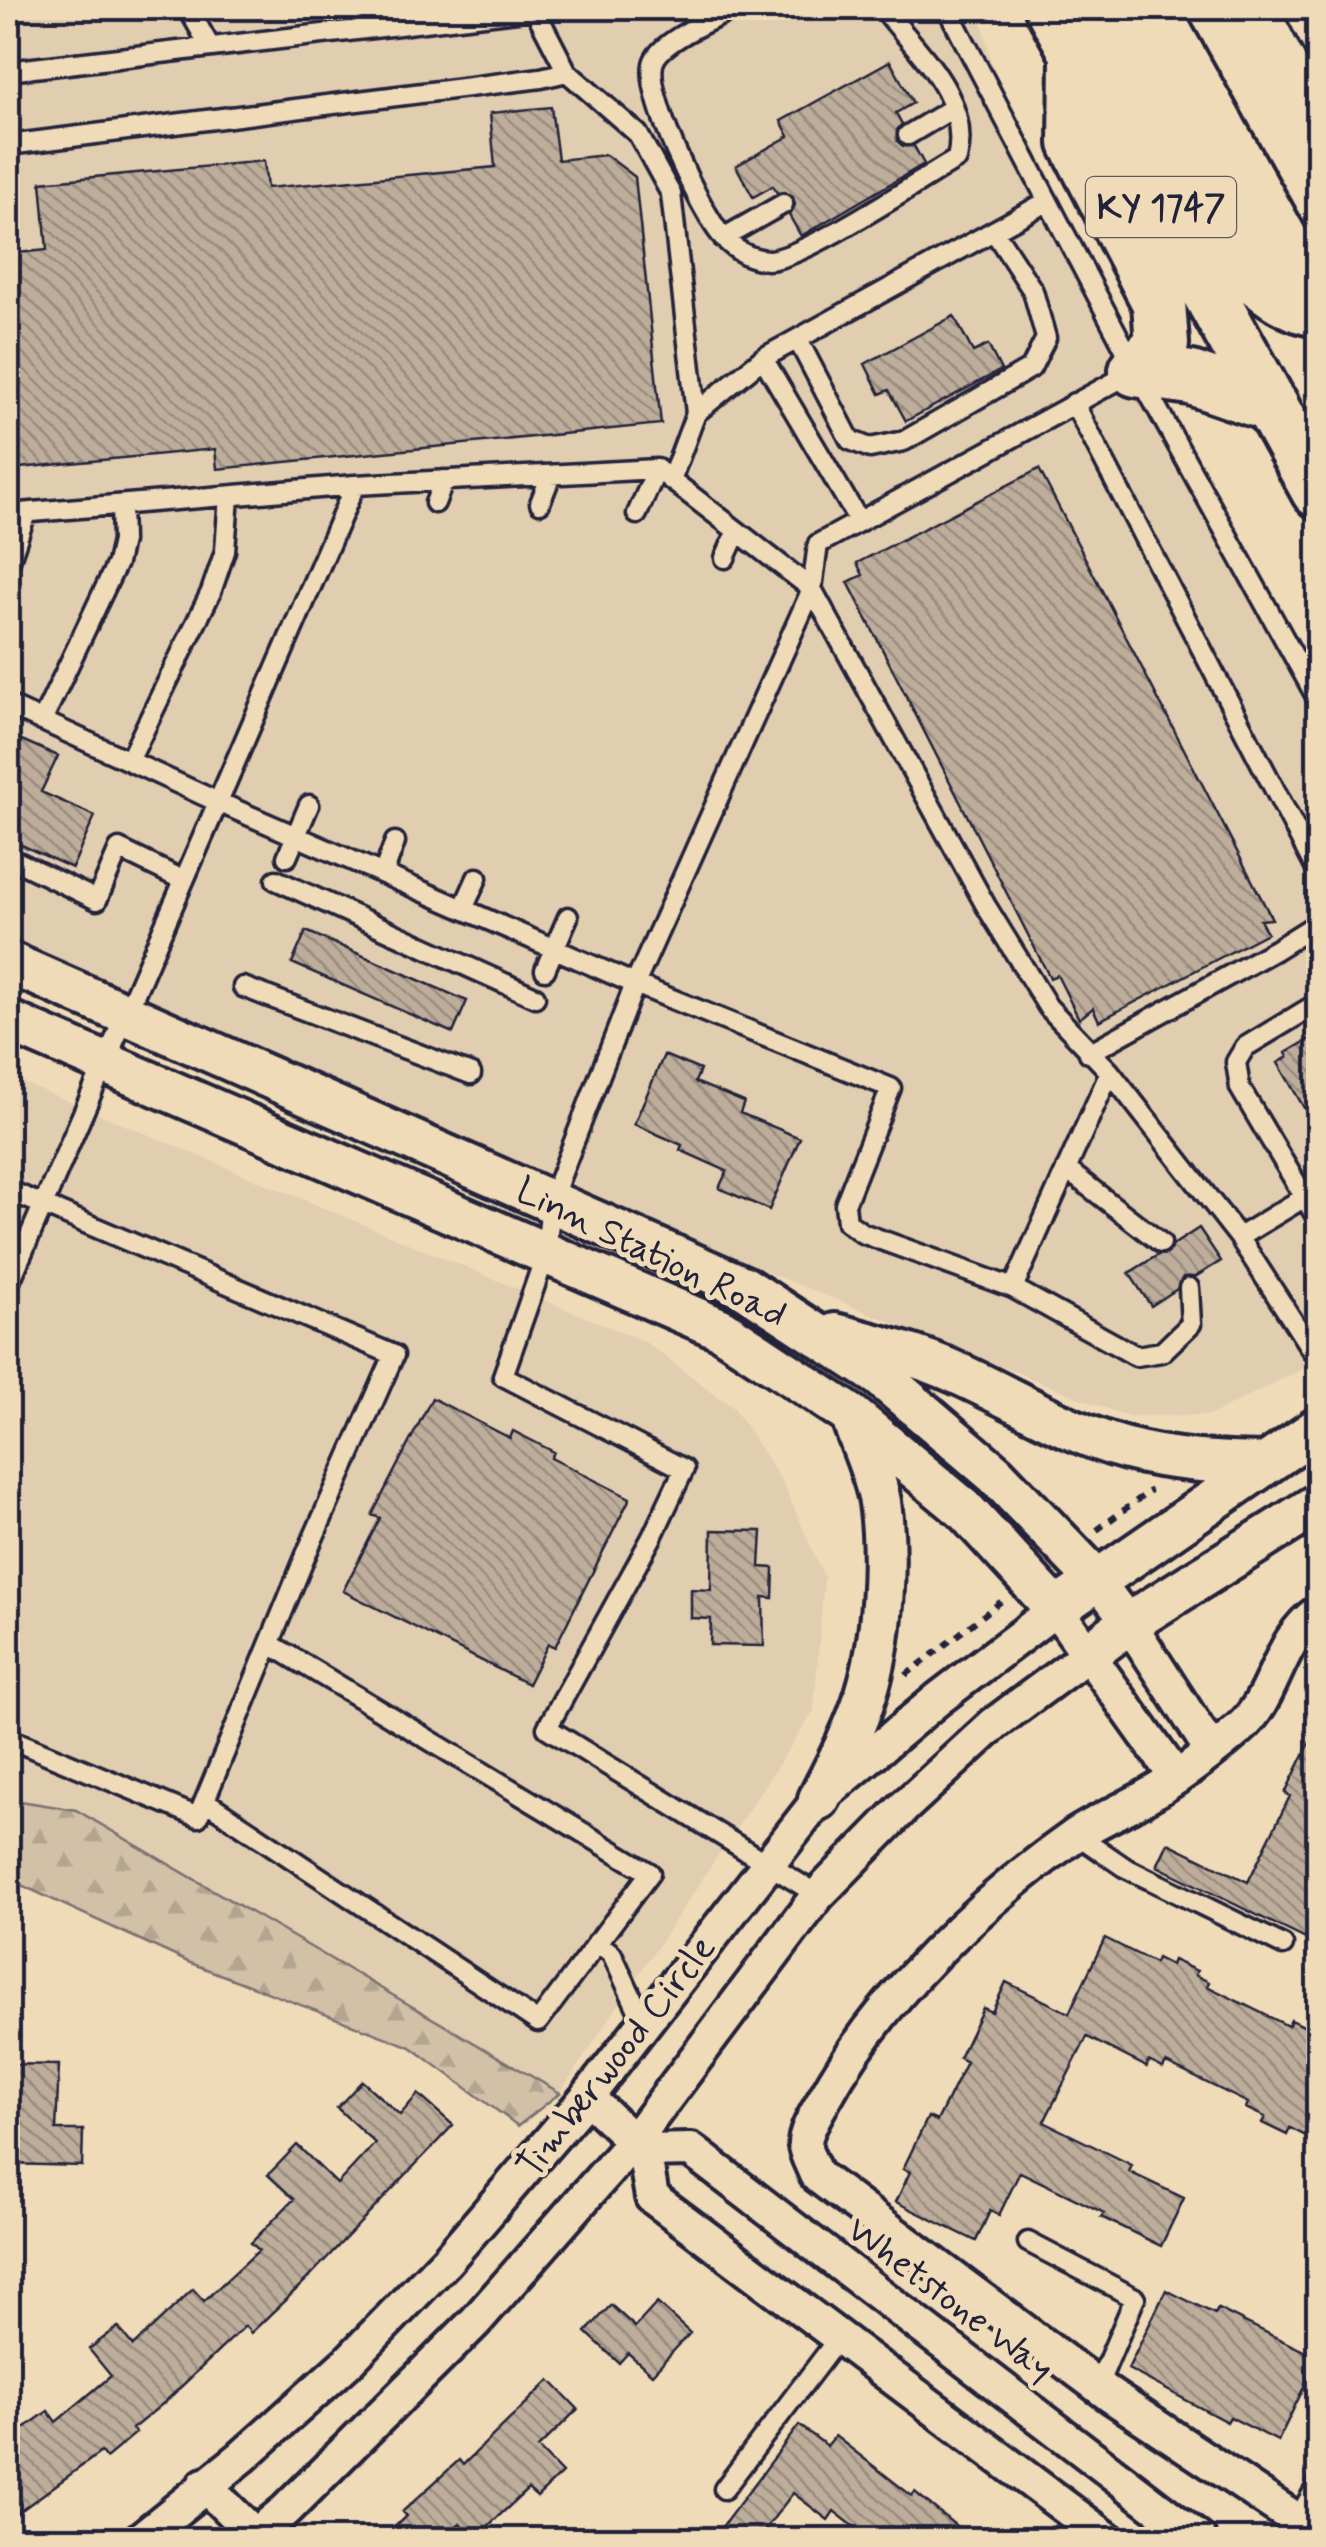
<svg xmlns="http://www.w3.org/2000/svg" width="1326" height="2547" viewBox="0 0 1326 2547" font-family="Mynerve,sans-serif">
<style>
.built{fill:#e1cdb0}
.forest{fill:url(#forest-firs);stroke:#7a7171;stroke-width:2.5}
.building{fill:url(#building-back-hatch);stroke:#22223b;stroke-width:2.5}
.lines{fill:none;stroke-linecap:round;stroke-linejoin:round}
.service-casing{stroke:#22223b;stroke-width:25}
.minor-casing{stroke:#22223b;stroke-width:40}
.tertiary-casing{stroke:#22223b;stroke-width:48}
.primary-casing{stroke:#22223b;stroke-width:60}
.path{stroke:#22223b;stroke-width:6;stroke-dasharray:8 8;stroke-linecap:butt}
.service{stroke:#f0dbb9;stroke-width:18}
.minor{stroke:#f0dbb9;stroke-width:32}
.tertiary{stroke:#f0dbb9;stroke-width:40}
.primary{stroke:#f0dbb9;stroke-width:52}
.labels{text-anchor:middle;stroke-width:10;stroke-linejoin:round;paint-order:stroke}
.shield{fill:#f0dbb9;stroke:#605a61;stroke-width:2.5}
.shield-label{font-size:35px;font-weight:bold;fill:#22223b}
.street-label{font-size:38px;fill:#22223b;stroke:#f0dbb9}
</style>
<defs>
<pattern id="forest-firs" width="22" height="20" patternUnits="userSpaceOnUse" patternTransform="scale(2.5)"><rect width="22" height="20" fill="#d2c0a7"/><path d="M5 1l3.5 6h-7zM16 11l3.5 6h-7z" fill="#b4a591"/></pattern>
<pattern id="building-back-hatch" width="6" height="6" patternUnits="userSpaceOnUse" patternTransform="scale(2.5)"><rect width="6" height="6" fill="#bdad9a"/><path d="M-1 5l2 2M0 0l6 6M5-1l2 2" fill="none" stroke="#998c7f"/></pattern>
</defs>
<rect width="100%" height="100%" fill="#f0dbb9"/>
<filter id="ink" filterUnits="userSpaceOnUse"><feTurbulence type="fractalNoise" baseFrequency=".01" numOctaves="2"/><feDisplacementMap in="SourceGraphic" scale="20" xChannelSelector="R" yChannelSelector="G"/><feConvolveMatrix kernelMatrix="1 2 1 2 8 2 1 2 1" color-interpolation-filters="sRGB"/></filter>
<g filter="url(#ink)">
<path class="built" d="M8 8H979L1015 163 1318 726V1361L1211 1415 1125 1416 772 1274 8 942Z
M8 1076 645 1342 734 1408 784 1485 824 1577 814 1711 560 2093 76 1810 8 1799Z"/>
<path class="forest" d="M8 1799 76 1810 560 2093 518 2126 411 2047 188 1962 8 1879Z"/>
<path class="building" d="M890 61 913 103 896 113 902 124 897 130V141L903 146H914L924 164 801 236 789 215 795 205 793 197 784 192 777 193 773 186 753 197 736 166 789 136 781 121Z
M551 107 558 160 606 155 635 177 661 424 217 469 215 449 8 469V254L47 250 41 182 264 161 267 188 495 167 490 113Z
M954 316 973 352 988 345 1001 370 906 421 889 390 880 394 865 364Z
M1039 469 1272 919 1260 920 1267 933 1099 1021 1093 1008 1079 1019 1057 975 1050 978 848 582 863 575 857 563Z
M8 734 58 756 41 792 95 816 72 868 8 839Z
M306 931 467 1001 453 1033 292 963Z
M1318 1034V1132L1278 1063 1288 1057 1286 1053Z
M664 1055 700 1070 695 1082 744 1102 740 1113 800 1138 769 1210 719 1188 727 1171 680 1150 682 1145 634 1124Z
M1199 1228 1221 1261 1195 1277H1183L1177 1289 1151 1306 1129 1273 1158 1255 1167 1254 1173 1245Z
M432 1398 510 1438 513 1431 554 1452 551 1458 630 1498 555 1647 548 1644 528 1684 343 1591 380 1518 372 1515Z
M712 1530 762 1531 760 1567 774 1568 773 1598 763 1597 764 1646 710 1645 711 1619 691 1618V1589L711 1590Z
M1318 1726V1945L1157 1866 1168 1843 1248 1882 1290 1796 1285 1793Z
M1105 1938 1155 1963 1157 1958 1171 1965 1173 1960 1197 1971 1195 1975 1209 1982 1207 1986 1288 2026 1291 2020 1318 2033V2136L1310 2132 1308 2137 1290 2128 1287 2135 1262 2123 1265 2117 1246 2108 1248 2103 1166 2063 1163 2068 1149 2061 1147 2067 1087 2037 1044 2122 1132 2165 1129 2172 1184 2198 1161 2246 1101 2217 1104 2213 1020 2172 999 2215 990 2211 976 2241 896 2202 910 2172 903 2169 928 2117 937 2121 966 2062 959 2058 983 2008 992 2012 1006 1982 1069 2013Z
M8 2064 59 2065 56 2130H83L82 2166 8 2164Z
M362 2081 400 2115 418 2094 453 2125 305 2281 251 2333 245 2326 166 2401 132 2429 136 2433 106 2458 101 2452 8 2520V2440L48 2411 56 2422 111 2376 89 2349 118 2327 133 2346 193 2289 204 2301 259 2250 251 2243 294 2199 268 2175 297 2145 337 2184 375 2143 337 2108Z
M1166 2290 1215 2314 1218 2309 1318 2358 1278 2441 1230 2417 1227 2422 1128 2369Z
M657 2303 690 2333 652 2374 628 2353 619 2363 586 2332 611 2305 635 2327Z
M550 2380 578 2409 538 2448 562 2473 537 2497 528 2489 474 2539 460 2523 441 2540H381L406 2516 402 2512 459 2460 463 2465Z
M799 2425 827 2446 835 2436 912 2496 915 2492 973 2540H871L834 2511 828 2520 793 2493 757 2540H712Z"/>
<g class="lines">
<g class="service-casing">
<path id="service" d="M188 8 210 47
M534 8 567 72 638 134 671 194 696 413 671 480
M736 8C716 18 662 40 654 61 642 91 701 212 722 236 735 251 749 259 768 260 802 260 921 180 957 159 972 98 916 51 883 8
M947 8 1136 370 1318 700
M1293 8 1318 56
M8 71 544 8
M908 135 953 108
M8 145 541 78 567 72
M723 238 783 204
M798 340 850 440 870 448 904 441 1031 368 1046 338 1033 291 994 231
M763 358 859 521
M1074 403 1318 873
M696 413 763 358 1048 201
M435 503 444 480
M540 503 551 475
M8 514 355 485 657 469 812 589 986 906 1048 1007 1110 1072 1013 1288 862 1233 847 1222 845 1204 891 1088 635 984 218 802 8 1286
M637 514 657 469
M725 558 737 531
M8 566 26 513
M8 705 218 802 355 485
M42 721 117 563 122 541 121 505
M129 761 211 592 225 551 229 496
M8 857 97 900 119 849 183 880
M287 857 309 805
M383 874 395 842
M276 880 535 997
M463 909 477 878
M545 970 568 917
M243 987 471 1074
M1318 1003 1245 1047 1236 1062 1240 1088 1318 1220
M1089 1053 1275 950 1318 923
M1110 1072 1239 1237 1318 1360
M1066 1169 1161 1243
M8 1190 394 1355 308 1550 198 1817 8 1738
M1239 1237 1318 1189
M1013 1288 1136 1356 1162 1352 1191 1324 1189 1288
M205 1801 538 2022 650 1873 270 1644
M1076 1834 1124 1867 1283 1945
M818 1895 547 1728 652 1537 684 1469 503 1376 546 1254 551 1201 635 984 812 589 818 544 1131 373
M597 1942 612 1954 644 2023
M1028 2242 1135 2298 1098 2385
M724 2489 840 2336
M1298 2518 1318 2484"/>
</g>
<g class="minor-casing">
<path id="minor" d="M1096 1579 1129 1623 1211 1750
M1318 1612C1276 1641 1276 1698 1239 1729 1211 1753 1179 1778 1147 1796 1123 1810 1097 1821 1074 1836 980 1902 880 1997 825 2098 818 2111 804 2131 805 2146 806 2155 813 2166 816 2175L1111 2396 1318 2534
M587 2097 644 2151 652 2197 1109 2540
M644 2151 691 2150 1200 2540
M204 2485 260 2540
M139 2540 242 2457 350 2360 447 2260 587 2097 819 1799 938 1699 1056 1609 1175 1776
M250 2540 286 2510 475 2322 633 2142 818 1895 905 1806 994 1724 1087 1655"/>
</g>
<g class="tertiary-casing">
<path id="tertiary" d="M8 962 744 1287 880 1376 995 1474 1096 1579
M8 1021 721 1329 851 1415 964 1509 1056 1609 1318 1428
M835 1334C877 1345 920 1356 959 1374 1013 1398 1070 1434 1127 1449 1171 1461 1219 1463 1264 1464
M1087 1655 1129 1623 1318 1504
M819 1799C836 1765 855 1730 866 1694 883 1640 888 1558 880 1502 875 1473 860 1443 851 1415"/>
</g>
<g class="primary-casing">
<path id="primary" d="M1052 8 1318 491
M1083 8 1114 39 1250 273C1272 291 1290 306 1318 310
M1151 8 1318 306
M1077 59 1076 143 1159 303 1162 344 1136 370
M1136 370 1191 378 1272 406"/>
</g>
<path class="path" d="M1097 1530 1151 1490
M906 1675 1003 1600"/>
<use href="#service" class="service"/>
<use href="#minor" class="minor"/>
<use href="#tertiary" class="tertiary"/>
<use href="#primary" class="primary"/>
</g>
</g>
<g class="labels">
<rect class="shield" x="1086" y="177" width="150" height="60" rx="8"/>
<g class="shield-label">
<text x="1161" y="219">KY 1747</text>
</g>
<g class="street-label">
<text transform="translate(652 1251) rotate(26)" y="13">Linn Station Road</text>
<text transform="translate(615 2056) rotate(-52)" y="13">Timberwood Circle</text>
<text transform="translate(951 2298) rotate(37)" y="13">Whetstone Way</text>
</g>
</g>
<rect width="1326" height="2547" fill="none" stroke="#f0dbb9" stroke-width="40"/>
<rect x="20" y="20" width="1286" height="2507" fill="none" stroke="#22223b" stroke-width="4" filter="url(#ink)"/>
</svg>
